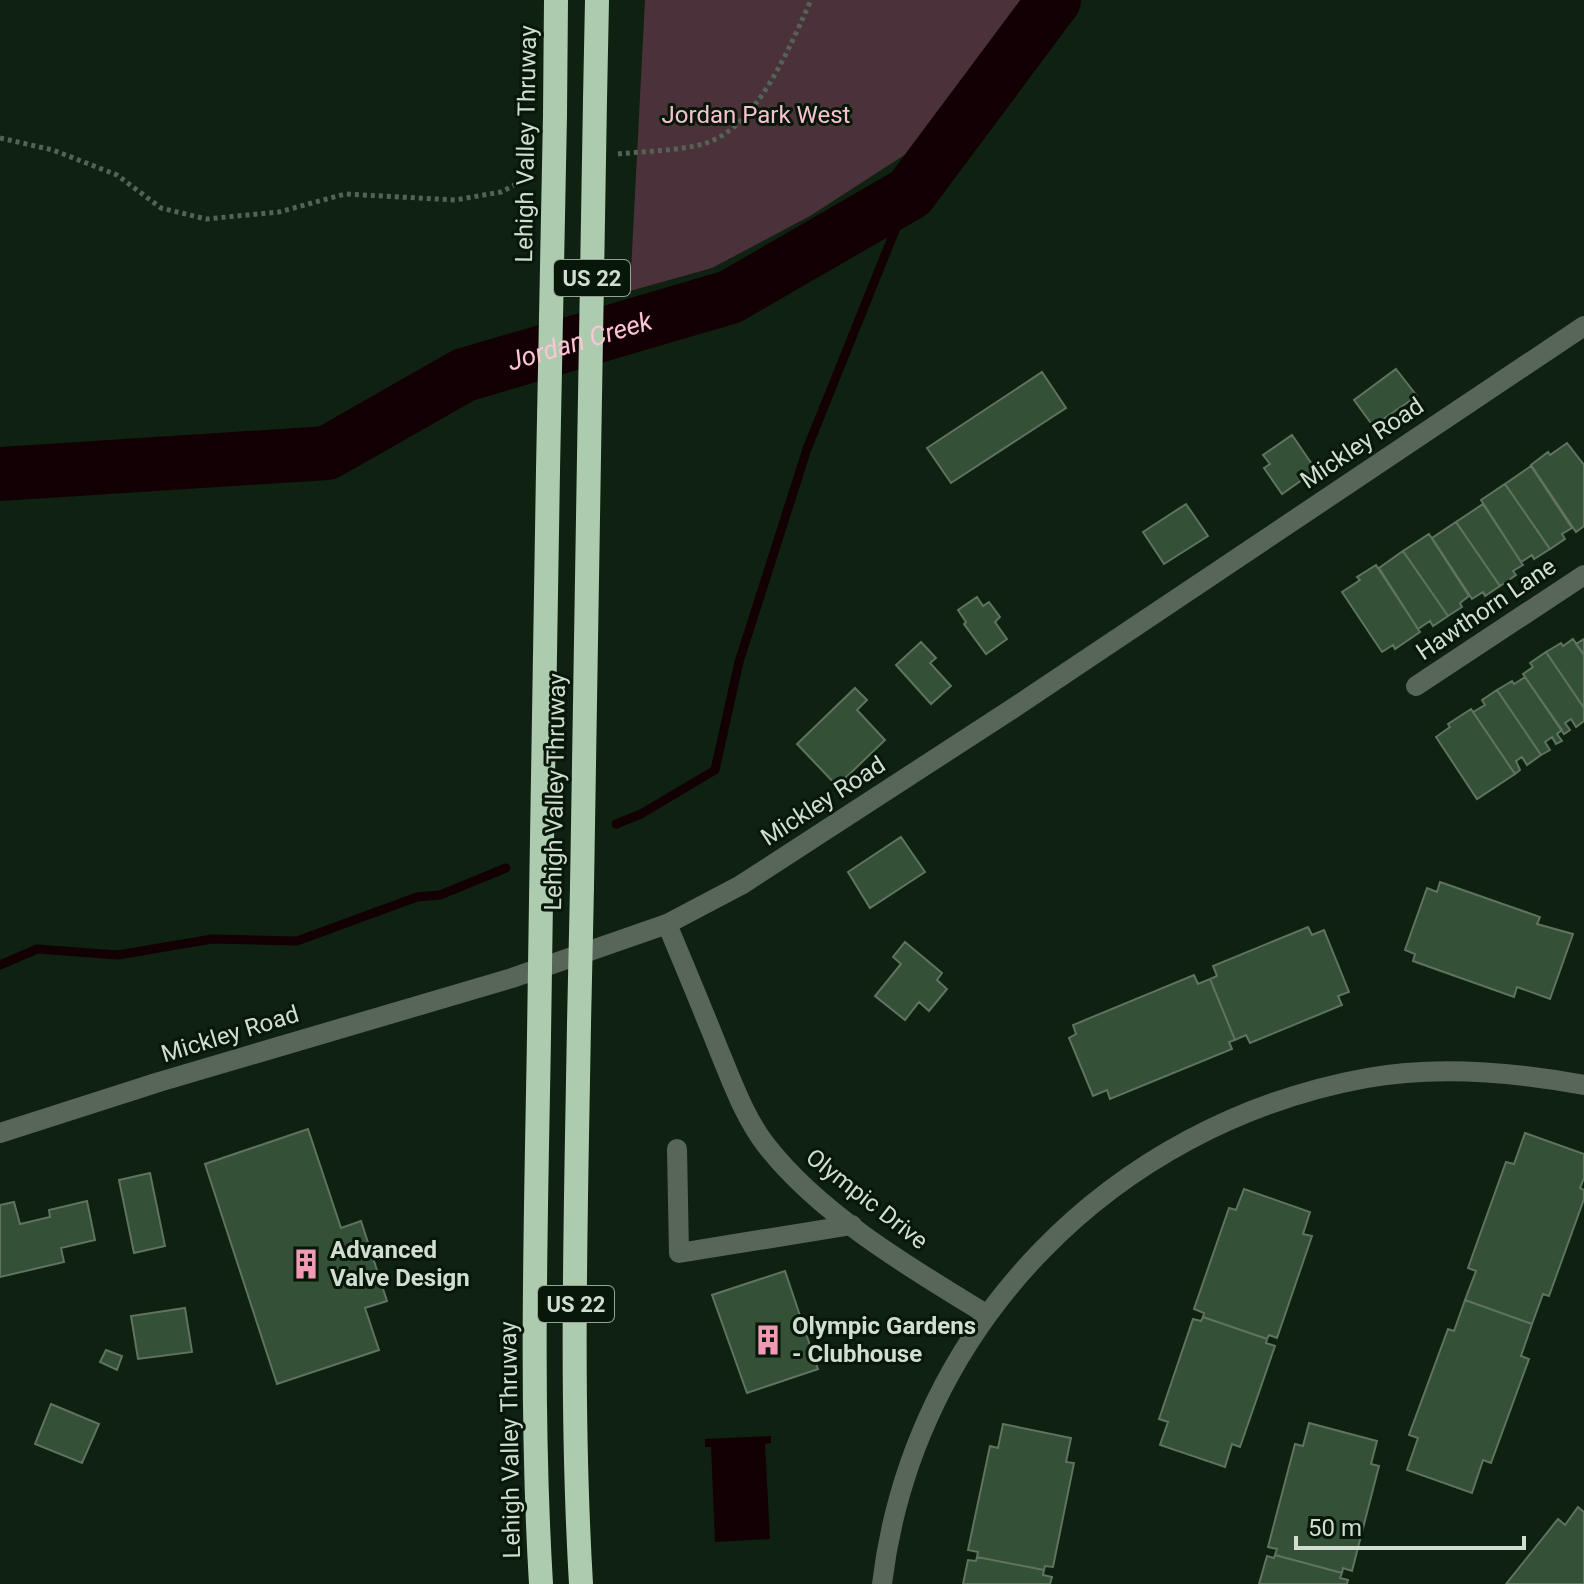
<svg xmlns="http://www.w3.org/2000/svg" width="1584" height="1584" viewBox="0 0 1584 1584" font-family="Roboto,sans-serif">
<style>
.green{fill:#4b3139}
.water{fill:#130005}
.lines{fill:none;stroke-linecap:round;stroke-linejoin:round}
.stream{stroke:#130005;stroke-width:9}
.river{stroke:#130005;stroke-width:54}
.building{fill:#345037;stroke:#5f7360;stroke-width:2}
.path{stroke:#546355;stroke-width:5;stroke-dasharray:4 4;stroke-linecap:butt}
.minor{stroke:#586559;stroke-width:20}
.highway{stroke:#adccaf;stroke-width:24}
.highway-bridge{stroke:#adccaf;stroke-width:24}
.labels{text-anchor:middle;stroke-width:6;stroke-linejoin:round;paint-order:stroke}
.shield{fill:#071708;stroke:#95a295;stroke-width:2}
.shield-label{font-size:22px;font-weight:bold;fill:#d2ddd2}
.park-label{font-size:24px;fill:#f7c0d0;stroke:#071708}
.street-label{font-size:24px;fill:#d2ddd2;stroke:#071708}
.poi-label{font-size:24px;font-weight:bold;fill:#d2ddd2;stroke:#071708;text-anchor:start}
.water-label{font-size:26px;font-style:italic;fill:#fcc4d4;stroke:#071708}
</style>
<rect width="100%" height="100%" fill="#0f2111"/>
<path class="green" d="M645 0H1034L980 72 906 154 810 216 712 268 630 291Z"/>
<path class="water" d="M771 1436V1443L765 1444 770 1539 715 1542 711 1447H705V1439Z"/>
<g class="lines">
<path class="stream" d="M616 824 641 814 715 770 739 662 807 449 910 193
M0 965 37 949 118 955 212 939 297 941 417 897 440 895 506 868"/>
<path class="river" id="s1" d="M0 474 327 453 464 375 730 297 910 193 1054 0"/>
</g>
<path class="building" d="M1396 369 1417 396 1373 426 1354 400Z
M1042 372 1066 408 951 483 927 448Z
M1292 435 1316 470 1282 494 1264 468 1270 464 1263 455Z
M1567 443 1584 465V526L1576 532 1531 465 1548 452 1550 455Z
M1531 466 1572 528 1562 534 1565 539 1550 549 1505 484Z
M1505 484 1550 549 1534 559 1532 555 1521 562 1481 500Z
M1186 504 1208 536 1164 564 1143 532Z
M1483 504 1523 565 1513 571 1516 575 1500 586 1456 522Z
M1456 522 1500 586 1485 596 1483 592 1472 599 1432 538Z
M1429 534 1469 596 1460 603 1462 607 1448 616 1403 551Z
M1403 551 1448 616 1433 626 1430 621 1418 629 1379 568Z
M1376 565 1420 632 1395 649 1393 645 1382 652 1342 592 1360 580 1357 577Z
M977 597 983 606 989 602 1000 617 995 622 1007 639 986 654 964 624 966 622 958 610Z
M1573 639 1584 655V708L1546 652 1561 643 1563 646Z
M1584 639V655L1576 644Z
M921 642 936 658 930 663 951 686 931 704 896 665Z
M1546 652 1584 708V721L1576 727 1571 719 1565 723 1570 730 1564 734 1523 674 1533 667 1530 663Z
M1525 677 1562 730 1557 734 1562 741 1556 744 1552 737 1545 742 1550 750 1541 755 1497 690 1512 681 1514 684Z
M855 688 867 700 857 710 885 740 837 786 797 744Z
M1497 690 1541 755 1527 765 1522 757 1516 761 1520 770 1515 774 1473 712 1485 705 1482 700Z
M1471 709 1515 774 1477 799 1436 737 1450 727 1448 724Z
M901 837 925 872 870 908 848 872Z
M1440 882 1540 917 1537 924 1573 934 1550 999 1517 987 1514 997 1413 961 1415 954 1405 950 1427 888 1437 892Z
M1308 927 1312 935 1324 930 1349 992 1338 996 1342 1005 1250 1043 1246 1035 1235 1040 1210 979 1217 976 1213 966Z
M905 942 942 973 937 980 947 989 929 1011 919 1002 905 1020 875 996 901 964 893 957Z
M1194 975 1198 984 1210 979 1235 1040 1229 1042 1232 1049 1110 1099 1107 1090 1093 1096 1069 1038 1076 1034 1073 1025Z
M308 1129 341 1228 361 1221 387 1301 365 1308 379 1350 277 1384 205 1164Z
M1525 1133 1584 1154V1178L1580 1188 1584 1190V1199L1549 1296 1543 1294 1532 1324 1465 1300 1476 1271 1468 1268 1506 1162 1514 1164Z
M150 1173 165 1246 134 1253 119 1180Z
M1244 1189 1310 1212 1303 1234 1312 1236 1277 1338 1269 1335 1267 1339 1203 1317 1204 1313 1194 1309 1229 1208 1236 1210Z
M87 1201 95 1240 61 1248 64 1262 0 1277V1205L14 1202 20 1224 50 1217 49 1210Z
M785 1271 818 1369 747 1393 712 1295Z
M1465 1300 1532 1324 1521 1356 1529 1359 1491 1463 1483 1460 1472 1493 1407 1470 1418 1438 1409 1435 1448 1329 1454 1331Z
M185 1308 192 1352 138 1359 131 1316Z
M1203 1317 1267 1339 1266 1343 1275 1346 1240 1447 1232 1444 1225 1467 1160 1445 1168 1422 1159 1419 1193 1319 1201 1321Z
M106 1350 122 1356 117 1370 100 1362Z
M51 1404 99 1424 82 1463 35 1444Z
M1309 1423 1377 1441 1371 1464 1379 1466 1352 1571 1343 1568 1342 1573 1275 1555 1277 1549 1268 1547 1295 1444 1303 1446Z
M1003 1424 1071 1438 1066 1462 1074 1463 1053 1567 1045 1566 1044 1570 977 1557 978 1552 968 1550 990 1446 998 1448Z
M1578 1507 1584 1512V1584H1506L1558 1519 1565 1525Z
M1275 1555 1342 1573 1340 1578 1348 1580 1347 1584H1259L1267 1556 1274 1558Z
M977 1557 1044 1570 1043 1575 1052 1577 1050 1584H963L968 1560 976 1561Z"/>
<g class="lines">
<path class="path" d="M0 138 53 150 117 175 161 208 206 219 279 212 345 194 455 200 501 192 528 178
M618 154C646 151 676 151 703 144 757 129 790 46 811 0"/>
<path class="minor" d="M1416 686 1584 575
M667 924C685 967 703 1010 720 1053 733 1084 745 1118 766 1145 819 1214 912 1269 986 1314
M0 1133 159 1082 512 978 667 924 741 885 1012 709 1584 326
M677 1149 679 1253 852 1225
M882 1584C913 1326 1113 1124 1367 1078 1438 1065 1514 1072 1584 1085"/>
<path class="highway" d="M595 100 597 0
M555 115 556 0
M582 887 589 456
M541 900 548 470
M579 1024C576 1210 570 1398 581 1584
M539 1036C536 1219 530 1402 541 1584"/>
<path class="highway-bridge" d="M589 456 595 100
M548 470 555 115
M579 1024 582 887
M539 1036 541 900"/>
</g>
<defs>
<g id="building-bare" transform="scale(2.4)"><path d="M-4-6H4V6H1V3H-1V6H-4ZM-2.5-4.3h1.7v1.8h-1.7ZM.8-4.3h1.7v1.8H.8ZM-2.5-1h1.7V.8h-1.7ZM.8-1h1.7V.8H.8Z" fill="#f09ab6" stroke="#071708" stroke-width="2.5" paint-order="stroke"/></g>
</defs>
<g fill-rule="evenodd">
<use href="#building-bare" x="306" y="1264"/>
<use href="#building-bare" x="768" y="1340"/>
</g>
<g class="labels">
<g class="shield">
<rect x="554" y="260" width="76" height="36" rx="6"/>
<rect x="538" y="1286" width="76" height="36" rx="6"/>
</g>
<g class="shield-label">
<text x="592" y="286">US 22</text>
<text x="576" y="1312">US 22</text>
</g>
<g class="park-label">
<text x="756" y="123">Jordan Park West</text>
</g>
<g class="street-label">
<text transform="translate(526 144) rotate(-89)" y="8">Lehigh Valley Thruway</text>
<text transform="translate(1362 443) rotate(-34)" y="8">Mickley Road</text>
<text transform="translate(1486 609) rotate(-34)" y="8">Hawthorn Lane</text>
<text transform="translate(555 792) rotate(-89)" y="8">Lehigh Valley Thruway</text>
<text transform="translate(823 801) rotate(-33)" y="8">Mickley Road</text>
<text transform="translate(230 1034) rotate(-17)" y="8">Mickley Road</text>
<text transform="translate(867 1199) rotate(38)" y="8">Olympic Drive</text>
<text transform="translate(510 1440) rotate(-91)" y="8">Lehigh Valley Thruway</text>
</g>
<g class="poi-label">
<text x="330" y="1258">Advanced<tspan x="330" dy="28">Valve Design</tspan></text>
<text x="792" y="1334">Olympic Gardens<tspan x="792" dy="28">- Clubhouse</tspan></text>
</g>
<g class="water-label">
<text dy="9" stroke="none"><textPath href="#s1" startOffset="606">Jordan Creek</textPath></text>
</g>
</g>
<path d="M1296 1536v12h228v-12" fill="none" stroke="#d2ddd2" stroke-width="4"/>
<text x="1308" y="1536" font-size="24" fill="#d2ddd2" stroke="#071708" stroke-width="6" paint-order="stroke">50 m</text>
</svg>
